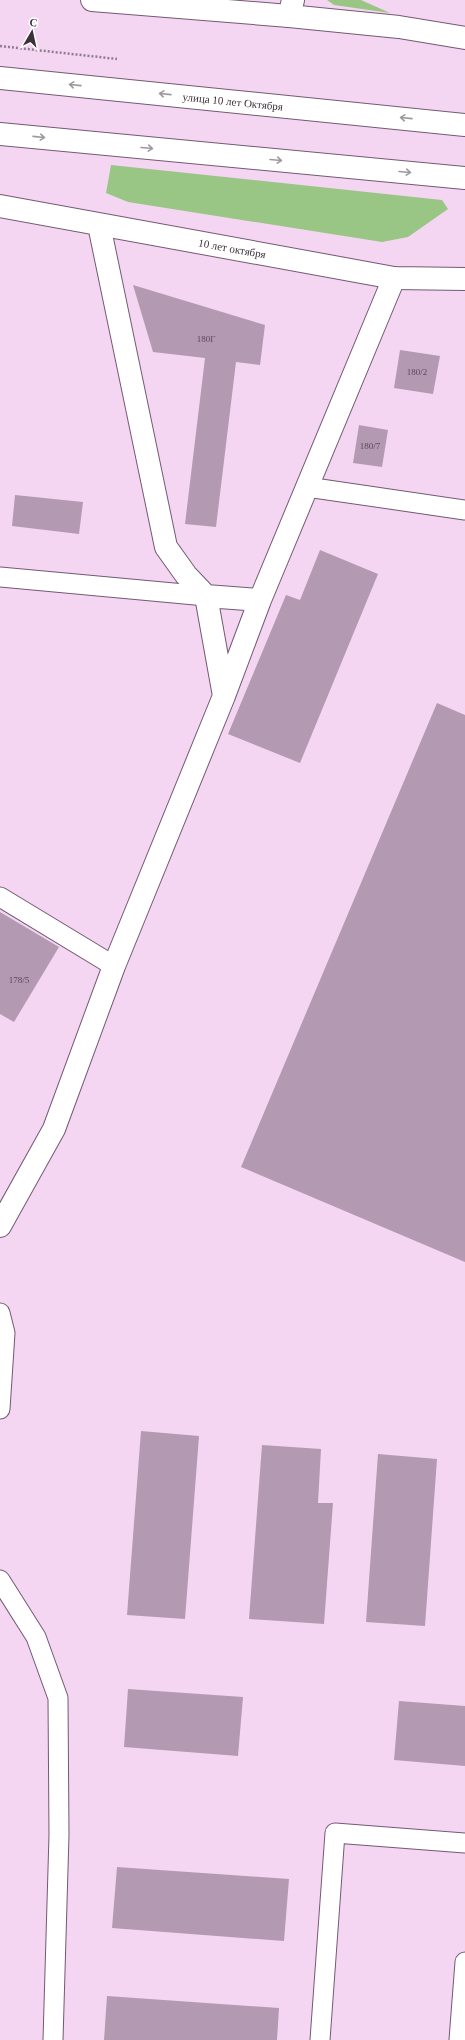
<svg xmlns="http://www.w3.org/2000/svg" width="465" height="2040" viewBox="0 0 465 2040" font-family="Georgia,serif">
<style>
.green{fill:#99c684}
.building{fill:#b499b3}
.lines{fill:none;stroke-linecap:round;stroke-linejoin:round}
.lane-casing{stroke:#735a72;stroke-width:21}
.street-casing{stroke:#735a72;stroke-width:24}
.secondary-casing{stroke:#735a72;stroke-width:24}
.primary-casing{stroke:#735a72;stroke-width:24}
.path{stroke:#907c8f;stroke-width:2.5;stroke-dasharray:2 2;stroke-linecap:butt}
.lane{stroke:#fff;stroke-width:19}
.street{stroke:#fff;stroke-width:22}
.secondary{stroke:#fff;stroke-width:22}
.primary{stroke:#fff;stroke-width:22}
.oneway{stroke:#9e989d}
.labels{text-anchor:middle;stroke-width:4;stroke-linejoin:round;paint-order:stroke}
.number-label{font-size:9px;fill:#5a4a59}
.street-label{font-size:11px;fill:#3c303b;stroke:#fff}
</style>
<rect width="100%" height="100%" fill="#f4d6f3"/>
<path class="green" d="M327 0H361L390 13 334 5Z
M111 165 442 200 448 209 408 237 382 242 128 202 106 193Z"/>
<path class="building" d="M133 285 265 325 260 365 236 362 216 527 185 524 205 358 153 352Z
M400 350 440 356 433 394 394 388Z
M359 425 388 430 382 467 353 463Z
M15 495 83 502 79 534 12 526Z
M320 550 378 574 300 763 228 734 286 595 300 600Z
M437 703 465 715V1262L241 1167Z
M0 912 59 947 14 1022 0 1014Z
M141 1431 199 1436 185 1619 127 1615Z
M262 1445 321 1449 318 1503H333L324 1624 249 1619Z
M378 1454 437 1459 425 1626 366 1622Z
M128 1689 243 1697 238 1756 124 1747Z
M399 1701 465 1706V1766L394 1760Z
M117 1867 289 1879 284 1941 112 1928Z
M107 1996 279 2008 277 2040H104Z"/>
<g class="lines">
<g class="lane-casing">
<path id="lane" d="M307 487 465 510
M0 577 206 596
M0 897 114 966
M0 1313 5 1333 0 1409
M0 1580 36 1637 58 1698 59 1835 53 2040
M320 2040 335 1833 465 1843
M459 2040 465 1962"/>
</g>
<g class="street-casing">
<path id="street" d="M289 16 293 0
M99 225 166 547 186 575 206 596 224 696
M206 596 260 600
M0 1226 54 1129 114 966 224 696 260 600 394 278"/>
</g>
<g class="secondary-casing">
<g id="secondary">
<path d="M92 0 289 16 399 27 465 38"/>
<path id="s1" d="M0 206 394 278 465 279"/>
</g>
</g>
<g class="primary-casing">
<g id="primary">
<path id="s2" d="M0 78 465 125"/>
<path d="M0 134 465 178"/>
</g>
</g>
<path class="path" d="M0 46 117 59"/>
<use href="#lane" class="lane"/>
<use href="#street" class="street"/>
<use href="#secondary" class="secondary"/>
<use href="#primary" class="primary"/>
</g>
<defs><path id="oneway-shaft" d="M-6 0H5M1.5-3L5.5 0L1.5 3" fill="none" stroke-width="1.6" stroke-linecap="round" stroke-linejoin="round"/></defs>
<g class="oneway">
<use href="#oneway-shaft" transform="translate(75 85) rotate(-174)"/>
<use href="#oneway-shaft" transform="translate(165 94) rotate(-174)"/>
<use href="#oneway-shaft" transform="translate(406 118) rotate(-174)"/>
<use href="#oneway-shaft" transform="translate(39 137) rotate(6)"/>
<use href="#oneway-shaft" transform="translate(147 148) rotate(5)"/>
<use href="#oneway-shaft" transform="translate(276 160) rotate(5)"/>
<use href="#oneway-shaft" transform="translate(405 172) rotate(5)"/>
</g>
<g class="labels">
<g class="number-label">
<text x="206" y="342">180Г</text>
<text x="417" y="375">180/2</text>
<text x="370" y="449">180/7</text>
<text x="19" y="983">178/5</text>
</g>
<g class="street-label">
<text dy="4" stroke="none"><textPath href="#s2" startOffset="234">улица 10 лет Октября</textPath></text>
<text dy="4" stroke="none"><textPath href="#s1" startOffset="236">10 лет октября</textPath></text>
</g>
</g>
<g transform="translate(32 32) rotate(9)" stroke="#ffffff" stroke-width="3" paint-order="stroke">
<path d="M0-3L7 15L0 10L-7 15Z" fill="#3c303b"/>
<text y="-6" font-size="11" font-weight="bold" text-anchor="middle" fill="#3c303b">С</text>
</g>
</svg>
